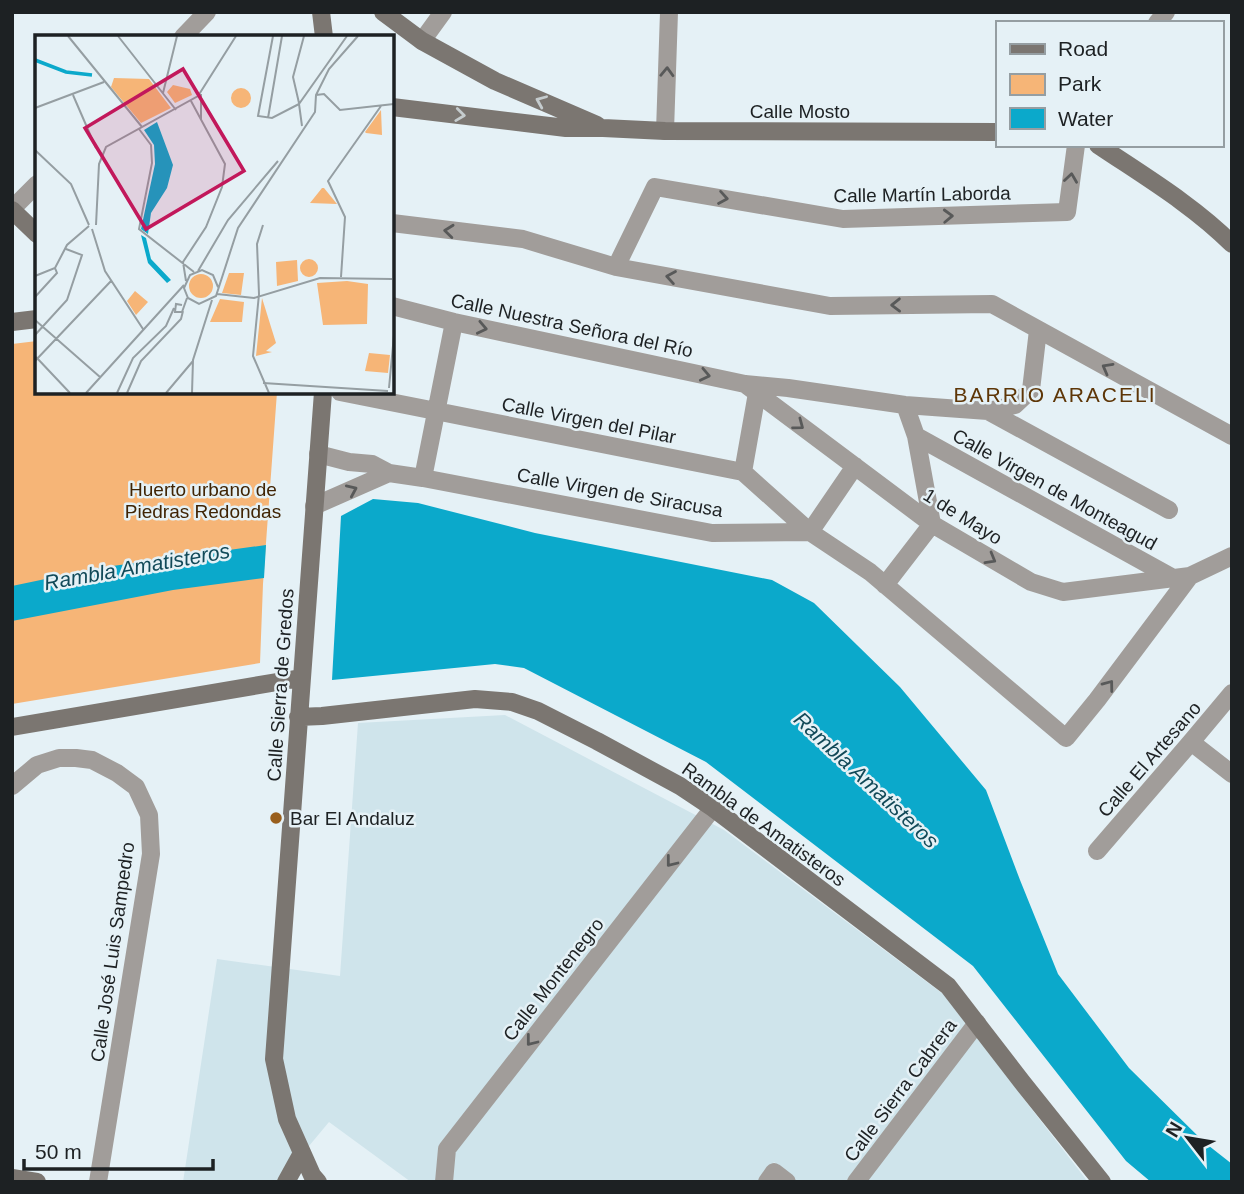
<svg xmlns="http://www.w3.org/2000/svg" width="1244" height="1194" viewBox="0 0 1244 1194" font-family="Arial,sans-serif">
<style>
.built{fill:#cfe4eb}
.green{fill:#f6b577}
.water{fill:#0ba9cb}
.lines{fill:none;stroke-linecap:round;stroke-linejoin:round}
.street{stroke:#a19d9a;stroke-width:18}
.secondary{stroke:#7b7671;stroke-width:18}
.oneway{stroke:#585959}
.oneway2{stroke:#c5ccce}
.poi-dot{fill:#995f1d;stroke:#e5f1f6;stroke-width:2.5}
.labels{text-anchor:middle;stroke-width:5;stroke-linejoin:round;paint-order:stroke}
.street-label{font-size:19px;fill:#1d2123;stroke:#e5f1f6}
.park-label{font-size:19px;fill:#402404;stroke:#e5f1f6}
.poi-label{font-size:19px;fill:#1d2123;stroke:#e5f1f6;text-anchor:start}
.neighbourhood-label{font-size:21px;letter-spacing:2px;fill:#5e3607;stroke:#e5f1f6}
.water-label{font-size:21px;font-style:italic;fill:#114958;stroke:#e5f1f6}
.inset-river{fill:none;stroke:#0ba9cb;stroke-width:3.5}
.inset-road{fill:none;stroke:#959ea2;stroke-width:2}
.view{fill:#c2185b;fill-opacity:0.15;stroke:#c2185b;stroke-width:3.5}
.inset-edge{fill:none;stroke:#1d2123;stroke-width:3.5}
</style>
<rect width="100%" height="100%" fill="#e5f1f6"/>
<path class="built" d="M505 715 724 830 943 994 1088 1182H798L774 1162 759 1182H411L329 1122 279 1182H183L217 959 340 976 358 723Z"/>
<path class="green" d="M37 341V392H277L263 584 260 663 12 704V344Z"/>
<path class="water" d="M373 499 418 503 535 533 772 580 814 603 900 687 986 790 1020 880 1058 974 1129 1068 1204 1142 1232 1164V1182H1151L1126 1161 973 966 706 762 524 668 495 664 332 680 341 516Z
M266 545 264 578 173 590 12 621V586L98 568Z"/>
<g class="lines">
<path class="street" d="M1157 23 1166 12
M183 37 207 12
M422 41 443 12
M665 131 669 12
M12 209 37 184
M392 223 523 239 616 267 830 306 992 304 1232 436
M616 267 655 187 843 219 1067 212 1076 145
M392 306 454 322 745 384 788 388 905 405 988 411 1015 405 1031 390 1038 330
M745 384 932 524 1031 582 1063 592 1190 576
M340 392 743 472 810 532 855 466
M988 411 1169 510
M916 436 1173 578
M318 454 349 462 372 464 389 473 423 478 712 533 810 532 870 572 1066 738 1097 700 1190 576 1232 556
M743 472 757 393
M423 478 454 322
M314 506 389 473
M885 585 932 524 916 436 905 405
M1191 742 1232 774
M12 786 37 765 59 758H76L92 760 117 773 136 787 149 815 151 854 98 1182
M1097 851 1191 742 1232 693
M444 1182 447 1149 713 808
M767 1182 774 1172 787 1182
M856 1182 977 1023"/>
<path class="secondary" d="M321 12 324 37
M383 12 422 41 495 81 597 125
M392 107 566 128H603L665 131 997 132
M1098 145C1144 176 1193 205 1232 244
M12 210 37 234
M12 322 37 319
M298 717 322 716 475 699 512 702 538 711 597 741 680 786 713 808 948 986 1022 1082 1102 1182
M12 727 301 678
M12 1178 37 1182
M286 1182 302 1153
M318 1182 312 1175 287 1119 274 1059 323 392"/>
</g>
<defs><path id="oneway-chevron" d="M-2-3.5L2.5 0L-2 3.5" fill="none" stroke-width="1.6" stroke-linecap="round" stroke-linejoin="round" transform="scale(1.75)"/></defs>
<g class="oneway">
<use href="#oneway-chevron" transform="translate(667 72) rotate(-88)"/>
<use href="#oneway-chevron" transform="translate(1071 178) rotate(-82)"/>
<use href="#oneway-chevron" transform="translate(723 198) rotate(10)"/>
<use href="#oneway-chevron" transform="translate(948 216) rotate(-2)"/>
<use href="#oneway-chevron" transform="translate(449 231) rotate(-174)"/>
<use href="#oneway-chevron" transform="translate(671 277) rotate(-170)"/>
<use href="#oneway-chevron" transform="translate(896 305) rotate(179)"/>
<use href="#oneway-chevron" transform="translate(482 328) rotate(12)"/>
<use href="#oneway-chevron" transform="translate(1107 368) rotate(-151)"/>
<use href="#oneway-chevron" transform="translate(705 375) rotate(12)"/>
<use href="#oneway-chevron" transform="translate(799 425) rotate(37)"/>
<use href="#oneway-chevron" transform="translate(352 490) rotate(-24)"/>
<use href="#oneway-chevron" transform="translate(991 559) rotate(30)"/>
<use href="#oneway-chevron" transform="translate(1109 685) rotate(-53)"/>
<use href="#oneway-chevron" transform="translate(671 862) rotate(128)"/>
<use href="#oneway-chevron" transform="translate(531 1041) rotate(128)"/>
</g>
<g class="oneway2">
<use href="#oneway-chevron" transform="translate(541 101) rotate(-157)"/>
<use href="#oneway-chevron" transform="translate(460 115) rotate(7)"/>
</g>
<circle class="poi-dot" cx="276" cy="818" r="7"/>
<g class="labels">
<g class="street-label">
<text x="800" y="118">Calle Mosto</text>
<text transform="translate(922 194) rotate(-1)" y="7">Calle Martín Laborda</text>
<text transform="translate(572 325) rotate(12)" y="7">Calle Nuestra Señora del Río</text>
<text transform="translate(589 420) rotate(11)" y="7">Calle Virgen del Pilar</text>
<text transform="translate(1055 489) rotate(29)" y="7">Calle Virgen de Monteagud</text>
<text transform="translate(620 492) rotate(10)" y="7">Calle Virgen de Siracusa</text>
<text transform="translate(963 516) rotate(32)" y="7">1 de Mayo</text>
<text transform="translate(280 685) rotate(-86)" y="7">Calle Sierra de Gredos</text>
<text transform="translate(1149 759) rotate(-49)" y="7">Calle El Artesano</text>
<text transform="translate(764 824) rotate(36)" y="7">Rambla de Amatisteros</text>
<text transform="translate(112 952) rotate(-82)" y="7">Calle José Luis Sampedro</text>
<text transform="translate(553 979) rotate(-52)" y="7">Calle Montenegro</text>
<text transform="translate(900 1090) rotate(-53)" y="7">Calle Sierra Cabrera</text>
</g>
<g class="park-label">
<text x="203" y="496">Huerto urbano de<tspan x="203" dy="22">Piedras Redondas</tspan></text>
</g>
<g class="poi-label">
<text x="290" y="825">Bar El Andaluz</text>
</g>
<g class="neighbourhood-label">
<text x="1055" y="402">BARRIO ARACELI</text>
</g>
<g class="water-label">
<text transform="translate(137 567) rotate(-10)" y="7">Rambla Amatisteros</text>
<text transform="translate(866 780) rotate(43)" y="7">Rambla Amatisteros</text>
</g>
</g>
<g transform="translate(35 35)">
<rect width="359" height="359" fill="#e5f1f6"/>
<path d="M79 43 114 44 136 73 106 88 76 52ZM138 50 155 54 157 60 140 68 132 57ZM196 63a10 10 0 1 1 20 0a10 10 0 1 1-20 0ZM346 75 347 100 331 98 330 97ZM289 153 302 169 275 168 287 153ZM265 233a9 9 0 1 1 18 0a9 9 0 1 1-18 0ZM262 225 263 246 242 251 241 227ZM194 238H209L206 260 187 258ZM154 251a12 12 0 1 1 24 0a12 12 0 1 1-24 0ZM312 246 333 249 332 289 288 290 282 248ZM100 256 113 267 101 280 92 266ZM227 263 241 308 231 316 237 317 221 321ZM185 264 209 267 207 287H175ZM334 318 355 320 353 338 330 336Z" fill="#f6b577"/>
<path d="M122 87 138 130 132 153 116 178 113 199 106 194 120 129 119 110 109 95ZM106 200 111 203 116 224 136 245 132 248 113 228Z" fill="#0ba9cb"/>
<path class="inset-river" d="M0 25 31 37 57 40"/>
<path class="inset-road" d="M33 1 107 92M83 1 141 75M238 1 223 81 237 83 264 69M128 58 142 1M38 60 61 113M281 60 289 59 305 75 359 69M264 68 258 42 269 1M0 73 69 47M233 83 247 1M166 85V59M267 91 264 69 312 1M104 94 116 110 117 128 104 194 159 237M0 115 36 149 54 190M61 190 64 129 71 112 163 61 201 1M228 190 222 209 224 259 218 321 234 358M57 194 70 236 108 294M163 236 193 185 243 126M0 241 20 233 32 210 54 191M306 242 310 182 293 146 346 71M151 246 148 227 171 192 187 152 190 129 156 66M183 252 178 240 167 235 155 240 149 253 153 263 164 269 181 261 203 193 280 77 281 60 294 34 323 1M182 259 219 263 285 243 357 244M0 262 22 238 20 233M147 270 141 269 140 277H147L152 263M0 285 65 342M0 300 32 265 47 220 31 214M1 322 35 358M0 326 76 246M228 348 353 356M354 353 359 300M51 358 149 250M82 358 98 323 131 291 139 273M92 358 106 326 146 284 148 276M131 358 158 326M157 358 158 325 177 265"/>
<path class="view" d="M148 34 209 136 111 194 50 93Z"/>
<rect width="359" height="359" class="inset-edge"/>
</g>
<rect width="1244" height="1194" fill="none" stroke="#1d2123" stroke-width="28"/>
<rect x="996" y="21" width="228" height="126" fill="#e5f1f6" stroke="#959ea2" stroke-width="2"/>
<rect x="1010" y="44" width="35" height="10" fill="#7b7671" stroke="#959ea2" stroke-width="2"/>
<text x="1058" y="56" font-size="21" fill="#1d2123">Road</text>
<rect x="1010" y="74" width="35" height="21" fill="#f6b577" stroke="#959ea2" stroke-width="2"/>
<text x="1058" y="91" font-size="21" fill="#1d2123">Park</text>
<rect x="1010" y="108" width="35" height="21" fill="#0ba9cb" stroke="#959ea2" stroke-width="2"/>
<text x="1058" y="126" font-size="21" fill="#1d2123">Water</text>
<g transform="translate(1188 1138) rotate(301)" stroke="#e5f1f6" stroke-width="5" paint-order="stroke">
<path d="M0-5L12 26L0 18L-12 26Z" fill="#1d2123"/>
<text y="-10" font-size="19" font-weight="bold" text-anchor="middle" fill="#1d2123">N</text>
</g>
<path d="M24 1159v10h189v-10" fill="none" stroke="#1d2123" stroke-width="3.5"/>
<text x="35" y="1159" font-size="21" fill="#1d2123" stroke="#e5f1f6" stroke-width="5" paint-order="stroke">50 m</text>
</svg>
